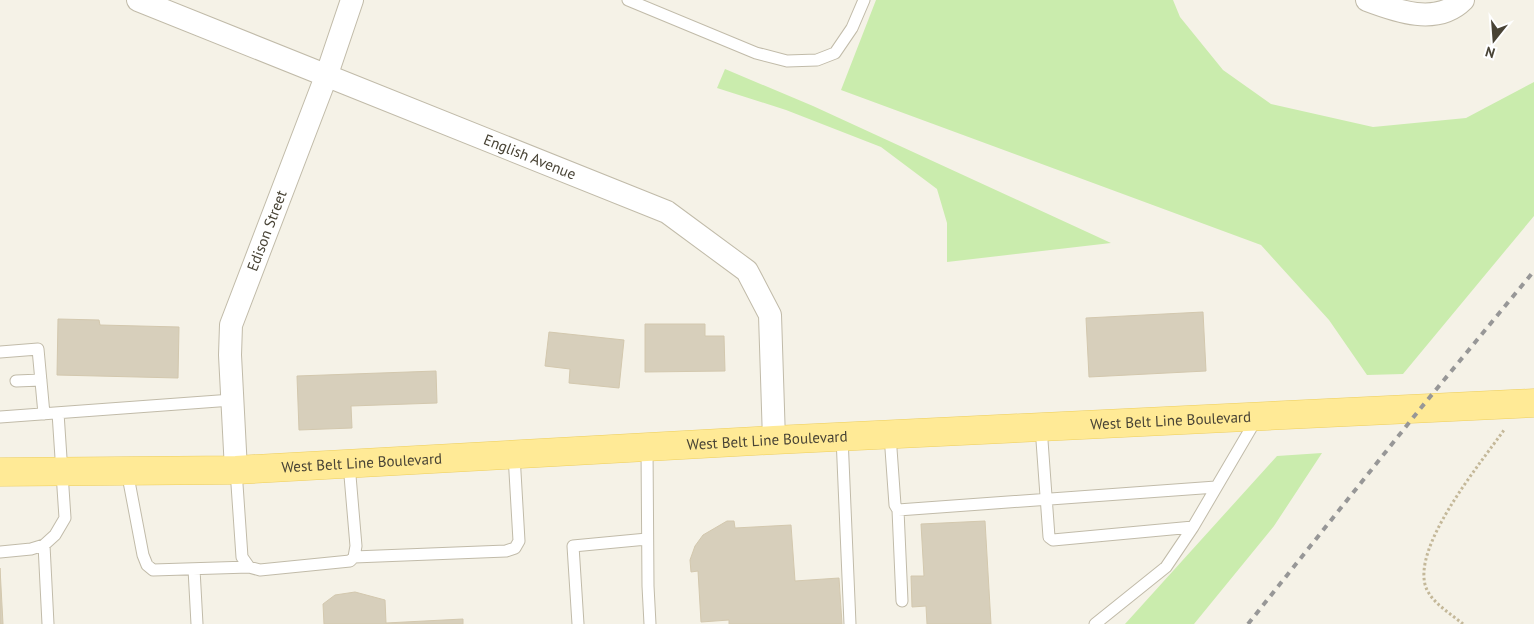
<svg xmlns="http://www.w3.org/2000/svg" width="1534" height="624" viewBox="0 0 1534 624" font-family="'PT Sans',sans-serif">
<style>
.green{fill:#caecad}
.building{fill:#d7cfbb;stroke:#d3c8ae}
.lines{fill:none;stroke-linecap:round;stroke-linejoin:round}
.service-casing{stroke:#c1bba9;stroke-width:13}
.minor-casing{stroke:#c1bba9;stroke-width:24}
.primary-casing{stroke:#edce5d;stroke-width:29}
.path{stroke:#c4b899;stroke-width:3;stroke-dasharray:2.5 2.5;stroke-linecap:butt}
.service{stroke:#fff;stroke-width:11}
.minor{stroke:#fff;stroke-width:22}
.primary{stroke:#ffea96;stroke-width:28}
.rail{stroke:#979797;stroke-width:4;stroke-dasharray:6 6;stroke-linecap:butt}
.labels{text-anchor:middle;stroke-width:4;stroke-linejoin:round;paint-order:stroke}
.street-label{font-size:15px;fill:#484335;stroke:#fff}
</style>
<rect width="100%" height="100%" fill="#f5f2e7"/>
<path class="green" d="M876 0H1173L1180 17 1223 70 1271 104 1373 127 1466 118 1534 82V216L1403 374 1367 375 1329 320 1261 245 841 90Z
M725 69 813 106 1111 243 947 262V223L937 189 881 147 786 110 717 88Z
M1322 453 1274 526 1194 624H1125L1277 456Z"/>
<path class="building" d="M1203 312 1206 371 1089 377 1086 318Z
M58 319 99 320 100 325 179 327 178 378 57 375Z
M645 324H705V336H724L725 371 645 372Z
M549 332 624 340 619 388 569 383 570 369 545 366Z
M436 371 437 403 351 406 352 428 299 430 297 376Z
M727 521H734L735 528 791 525 795 581 839 578 842 624H729V620L701 622 698 571 691 572 690 560 695 546 703 535Z
M985 521 991 624H927L926 606 912 607 911 576H924L921 524Z
M0 568 3 624H0Z
M355 592 385 600 386 623 463 619V624H324L323 604 335 595Z"/>
<g class="lines">
<g class="service-casing">
<path id="service" d="M628 0 756 53 787 61 817 60 835 53 852 28 864 0
M0 352 38 349 44 414
M16 381 41 380
M0 417 232 400
M1041 427 1049 537 1053 540 1193 527 1257 418
M890 435 895 505 898 510 1216 487
M842 437 850 624
M647 448 648 586 650 624
M236 470 242 557 249 567 260 570 350 561 354 557 356 546 349 464
M127 471 143 555 147 565 153 570 249 567
M898 510 902 601
M44 545 48 624
M0 552 31 549 44 545 55 535 65 518 58 413
M354 557 506 551 515 548 519 541 514 455
M194 569 197 624
M578 624 573 546 647 539
M1095 624 1166 567 1193 527"/>
</g>
<g class="minor-casing">
<g id="minor">
<path id="s1" d="M138 0 667 212 747 271 770 315 774 440"/>
<path d="M1367 0C1396 11 1437 26 1463 0"/>
<path id="s2" d="M236 470 230 355 231 325 327 74 352 0"/>
</g>
</g>
<g class="primary-casing">
<g id="primary">
<path id="s3" d="M0 472 236 470 774 440 1534 403"/>
</g>
</g>
<path class="path" d="M1463 624C1451 614 1434 604 1427 590 1408 550 1481 463 1504 430"/>
<use href="#service" class="service"/>
<use href="#minor" class="minor"/>
<use href="#primary" class="primary"/>
<path class="rail" d="M1248 624 1420 409 1534 271"/>
</g>
<g class="labels">
<g class="street-label">
<text dy="5" stroke="none"><textPath href="#s1" startOffset="422">English Avenue</textPath></text>
<text dy="5" stroke="none"><textPath href="#s2" startOffset="246">Edison Street</textPath></text>
<text dy="5" stroke="none"><textPath href="#s3" startOffset="1172">West Belt Line Boulevard</textPath></text>
<text dy="5" stroke="none"><textPath href="#s3" startOffset="768">West Belt Line Boulevard</textPath></text>
<text dy="5" stroke="none"><textPath href="#s3" startOffset="362">West Belt Line Boulevard</textPath></text>
</g>
</g>
<g transform="translate(1494 40) rotate(197)" stroke="#ffffff" stroke-width="4" paint-order="stroke">
<path d="M0-4L9 19L0 12L-9 19Z" fill="#484335"/>
<text y="-8" font-size="14" font-weight="bold" text-anchor="middle" fill="#484335">N</text>
</g>
</svg>
